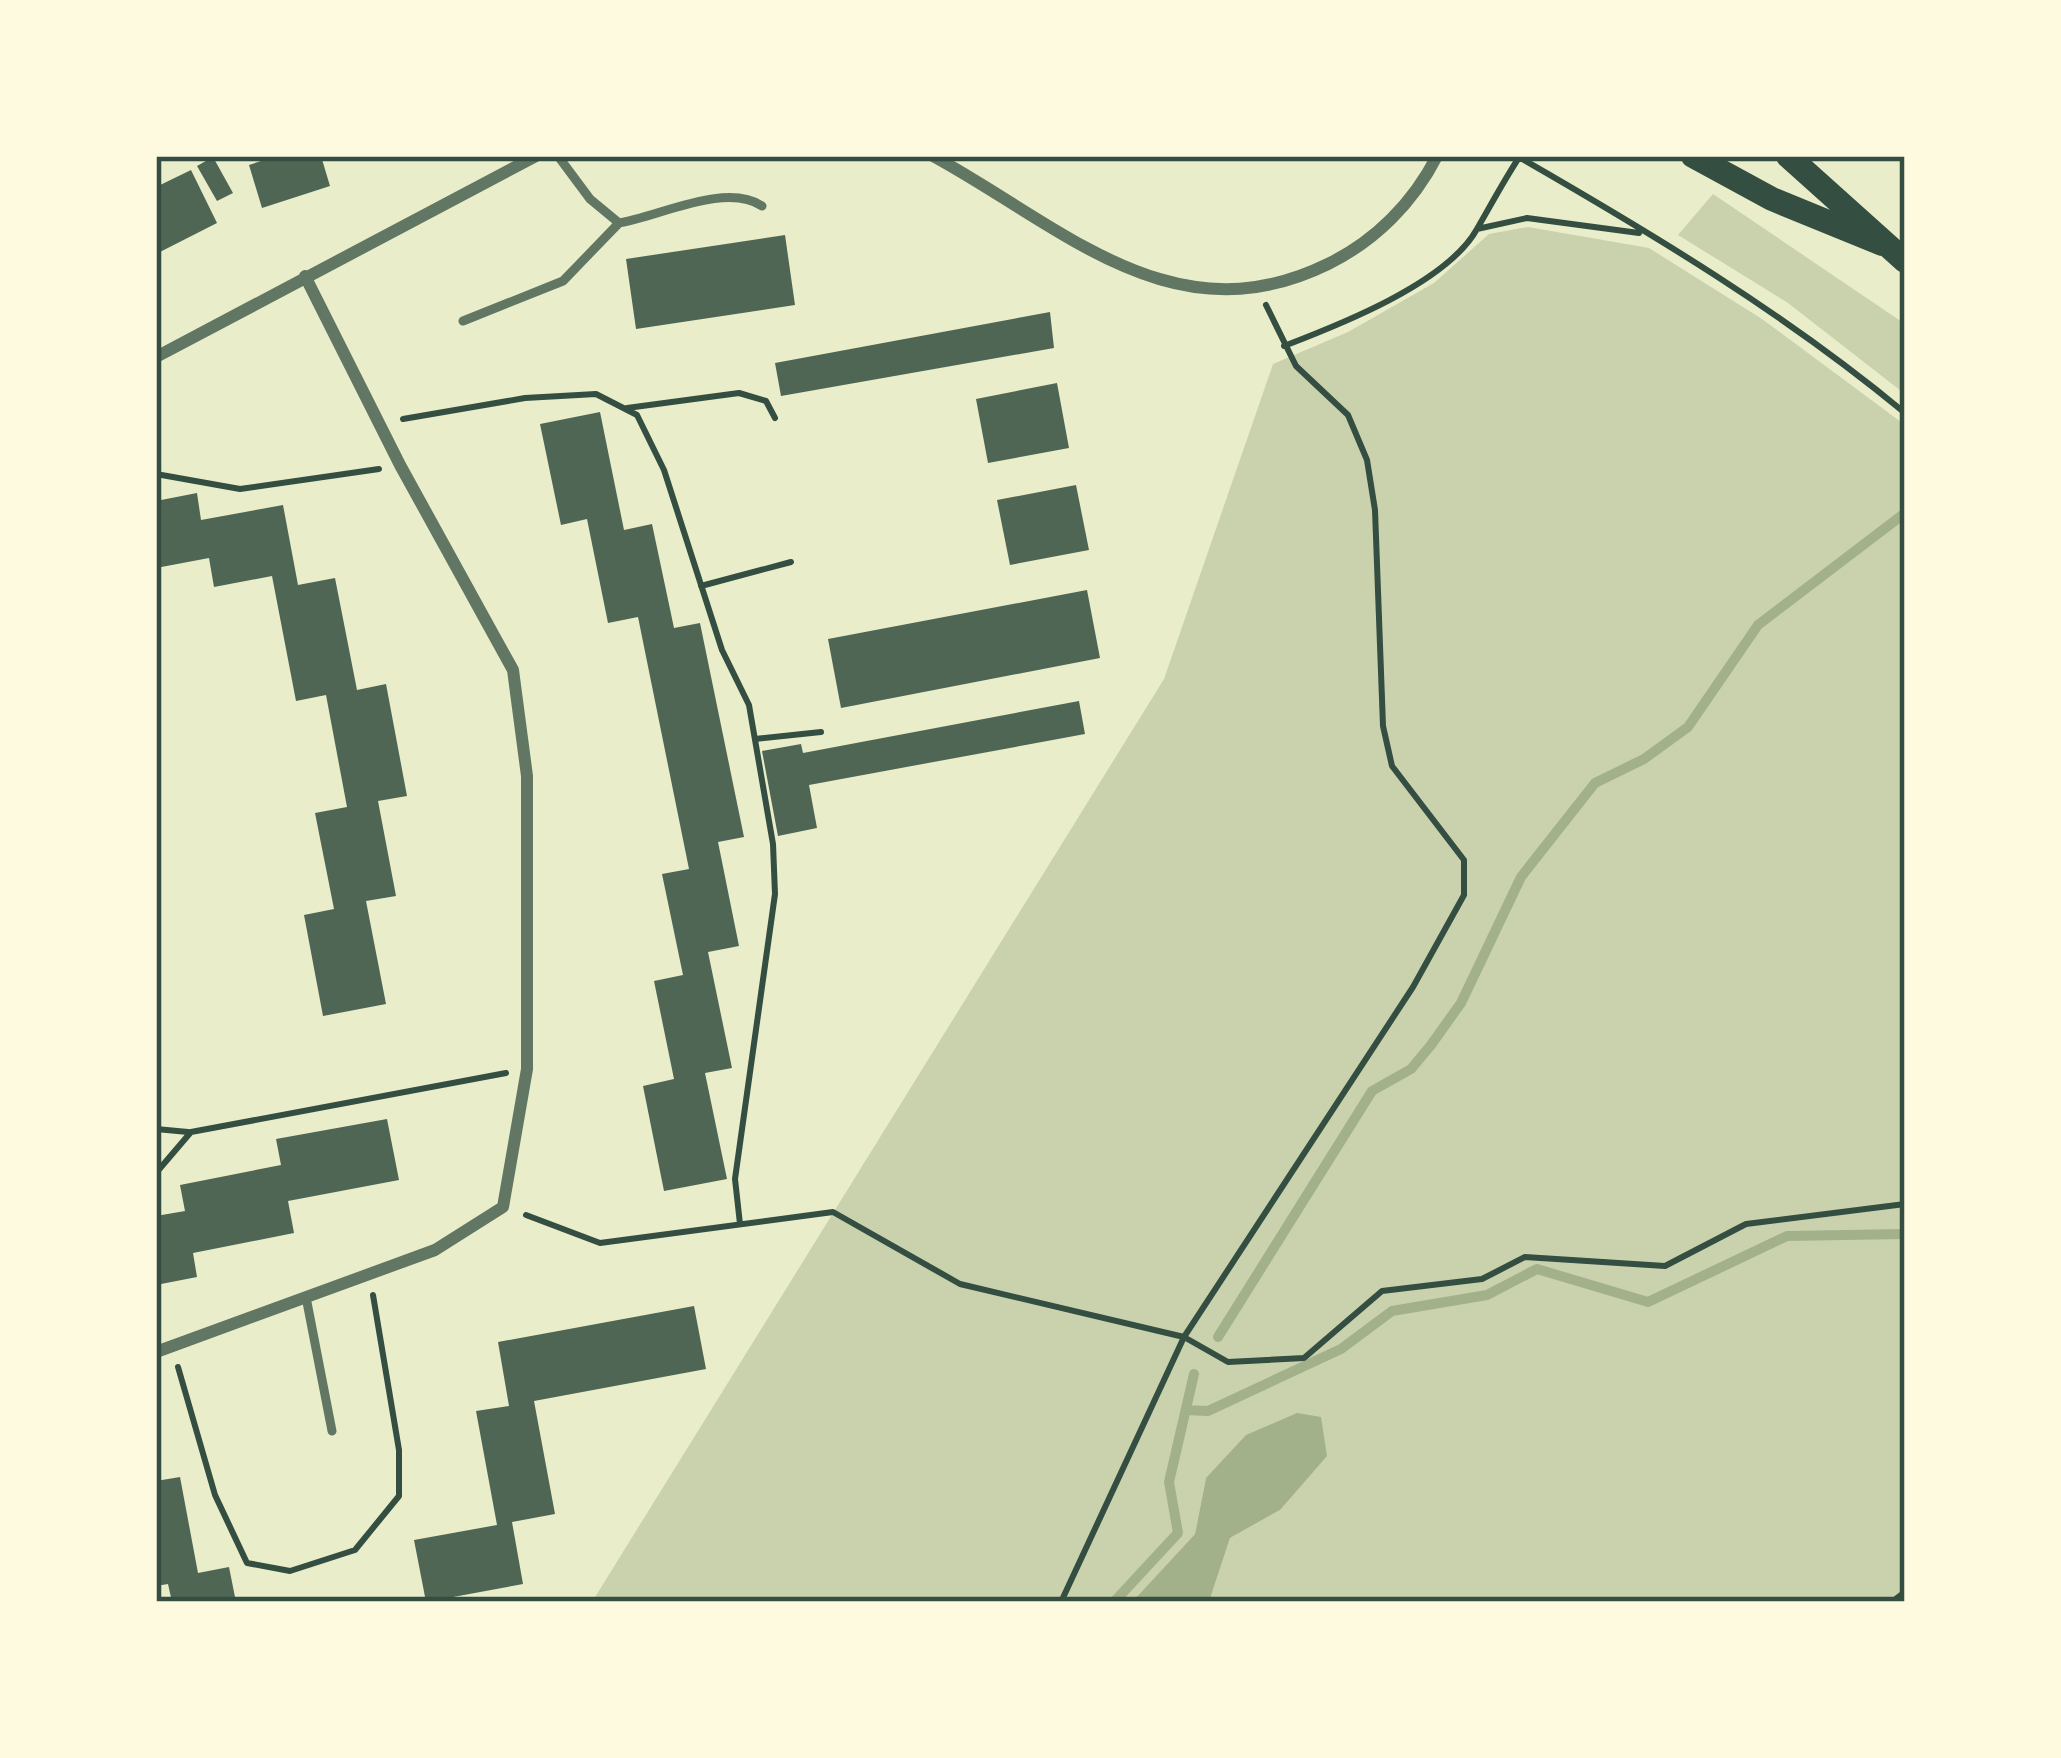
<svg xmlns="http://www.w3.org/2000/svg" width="2061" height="1758" viewBox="0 0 2061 1758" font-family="Poppins,sans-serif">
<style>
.green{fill:#cad2ad}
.water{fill:#a3b18a}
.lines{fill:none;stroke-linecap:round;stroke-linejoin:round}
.stream{stroke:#a3b18a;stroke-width:10}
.building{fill:#4f6655}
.path{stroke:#344e41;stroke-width:6}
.service{stroke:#617663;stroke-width:9}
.minor{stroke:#617663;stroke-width:12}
.secondary{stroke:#344e41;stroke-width:24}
.neatline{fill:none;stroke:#344e41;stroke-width:4.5}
</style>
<rect width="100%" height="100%" fill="#e9edc9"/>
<path class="green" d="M1713 194 1905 324V394L1788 303 1678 235Z
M1528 227 1649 248 1762 319 1905 425V1602H1209L1230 1538 1280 1510 1206 1478 1195 1534 1132 1602H592L1164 679 1273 364 1348 332 1434 283 1489 234Z"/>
<path class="water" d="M1297 1413 1321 1417 1327 1456 1280 1510 1230 1538 1209 1602H1132L1195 1534 1206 1478 1246 1435Z"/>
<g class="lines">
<path class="stream" d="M1218 1337 1372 1091 1411 1069 1431 1045 1461 1003 1521 877 1595 783 1644 759 1688 727 1758 625 1905 513
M1186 1410 1208 1411 1341 1349 1392 1311 1487 1295 1537 1269 1648 1302 1787 1236 1905 1234
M1114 1602 1178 1533 1169 1482 1194 1374"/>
</g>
<path class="building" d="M276 156H321L330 186 262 208 249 165Z
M213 157 233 193 217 201 197 166Z
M191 170 217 223 156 254V187Z
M785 235 795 305 636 329 626 259Z
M1050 312 1054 348 781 396 775 363Z
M1057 383 1069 448 988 463 976 399Z
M600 412 624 530 652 524 674 628 700 623 744 837 718 842 739 946 708 952 732 1068 705 1073 727 1179 664 1191 643 1086 674 1079 654 981 683 975 662 874 689 869 638 617 608 623 587 519 561 525 540 424Z
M1076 485 1089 550 1010 565 997 500Z
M197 493 201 520 283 505 298 585 335 578 357 690 386 684 407 796 378 801 396 896 366 901 386 1004 323 1016 304 915 334 909 315 813 347 807 326 695 296 701 272 576 214 587 209 558 156 568V501Z
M1087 590 1100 658 841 708 828 639Z
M1079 701 1085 734 809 785 817 828 778 836 762 751 801 744 803 753Z
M387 1119 399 1180 288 1201 294 1233 193 1253 197 1277 156 1285V1216L185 1211 180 1185 281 1165 276 1139Z
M694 1306 706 1369 534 1401 555 1514 512 1522 523 1584 426 1602 414 1540 497 1525 476 1411 509 1406 498 1342Z
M180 1477 198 1573 229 1567 236 1602H172L168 1584 156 1586V1481Z"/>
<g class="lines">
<path class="path" d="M1517 156C1651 233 1786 314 1905 413
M1477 229 1527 218 1639 233
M1284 346C1339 325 1447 283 1477 229 1491 205 1504 180 1520 156
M627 408 739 393 766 401 775 418
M403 419 525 398 596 394 637 415 664 470 722 650 749 705 773 844 775 894 735 1179 740 1224
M156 474 240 489 379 469
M701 586 791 562
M755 739 821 732
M156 870H157
M156 1129 188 1132
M156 1173 191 1132 506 1073
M526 1215 600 1243 833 1212 960 1284 1184 1337 1228 1362 1304 1358 1382 1291 1482 1279 1525 1257 1665 1266 1746 1224 1905 1204
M178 1367 215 1495 247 1563 290 1571 355 1550 399 1496V1450L373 1295
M1061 1602 1184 1337 1413 987 1464 895V860L1392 766 1383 726 1375 510 1367 460 1348 415 1296 366 1266 305
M1892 1602 1905 1592"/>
<path class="service" d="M558 156 590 199 619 223C660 216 726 182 762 206
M463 321 563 281 619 223
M306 1297 332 1431"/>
<path class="minor" d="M933 156C1062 226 1173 340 1328 264 1375 241 1413 203 1437 156
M156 357 536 156
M156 1352 435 1250 503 1207 527 1069V776L513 670 400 465 305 276"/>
<path class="secondary" d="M1693 156 1772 199 1882 244
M1788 156 1905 261"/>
</g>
<rect width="2061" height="1758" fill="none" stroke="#fefae0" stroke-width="318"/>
<rect x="159" y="159" width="1743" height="1440" class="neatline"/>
</svg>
